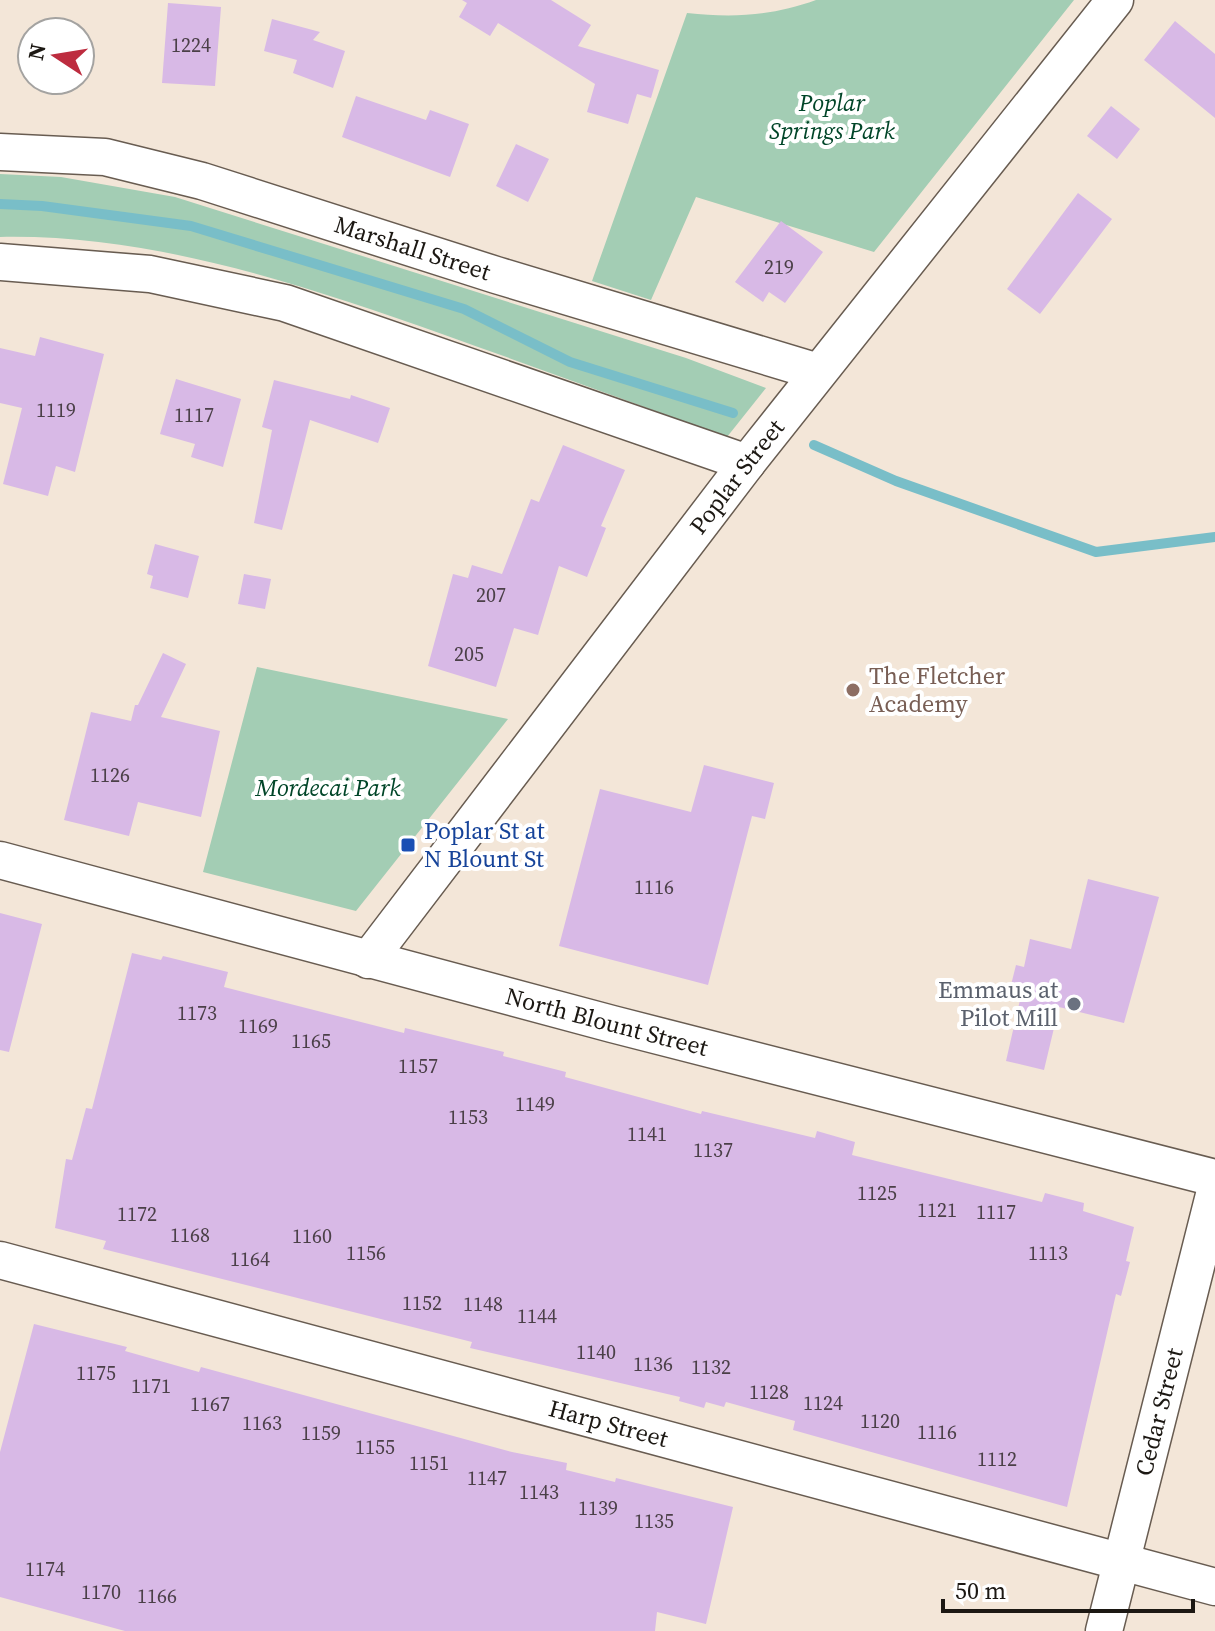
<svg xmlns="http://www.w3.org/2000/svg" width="1215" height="1631" viewBox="0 0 1215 1631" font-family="'Source Serif 4',serif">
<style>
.green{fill:#a3cdb4}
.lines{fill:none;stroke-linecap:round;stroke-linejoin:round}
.stream{stroke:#79bec8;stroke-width:10}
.building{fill:#d8b9e6}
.minor-casing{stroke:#685c51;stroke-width:39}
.minor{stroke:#fff;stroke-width:36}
.education-dot{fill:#8d6e63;stroke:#fff;stroke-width:3}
.transit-dot{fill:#1a4fb4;stroke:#fff;stroke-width:3}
.worship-dot{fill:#6b7280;stroke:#fff;stroke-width:3}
.labels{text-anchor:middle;stroke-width:8;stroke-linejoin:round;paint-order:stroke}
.number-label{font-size:20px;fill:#4b4048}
.park-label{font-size:24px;font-style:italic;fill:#004528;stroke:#fff}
.street-label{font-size:24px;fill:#1c1813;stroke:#fff}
.education-label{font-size:24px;fill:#785e54;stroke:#fff;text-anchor:start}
.transit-label{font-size:24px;fill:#164399;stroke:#fff;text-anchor:start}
.worship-label{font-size:24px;fill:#5b616d;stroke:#fff;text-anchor:end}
</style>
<rect width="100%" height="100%" fill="#f3e6d8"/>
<path class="green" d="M816 0H1074L874 252 696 197 651 300 592 281 687 13C733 18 772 16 816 0Z
M0 174 61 177 175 197 686 358 766 388 727 437C632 402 537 368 442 334 300 284 152 234 0 237Z
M257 667 508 719 356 911 203 872Z"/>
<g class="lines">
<path class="stream" d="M0 204 42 206 191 226 464 309 570 362 733 413
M814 445 896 481 1096 552 1215 537"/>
</g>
<path class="building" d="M462 0H551L591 25 578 46 659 70 651 98 637 94 628 124 587 112 595 84 498 23 490 36 459 17 467 3Z
M168 3 221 7 215 86 162 83Z
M272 19 320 32 313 40 345 51 333 88 293 73 297 60 264 51Z
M1175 21 1215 54V118L1144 60Z
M356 96 426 120 430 110 469 124 450 177 342 137Z
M1111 106 1140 129 1117 159 1087 136Z
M516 144 549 159 528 202 496 186Z
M1078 193 1112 219 1040 314 1007 289Z
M781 221 823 252 785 303 769 292 763 302 735 282Z
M40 337 104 354 75 472 56 466 48 496 3 484 22 408 0 403V348L35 356Z
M176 379 241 399 223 467 191 457 195 444 160 434Z
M274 380 350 399 351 395 390 408 378 443 310 420 282 530 254 523 272 430 262 427Z
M563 445 625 470 601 526 606 528 587 577 559 566 538 635 514 628 496 687 428 666 453 574 468 578 472 565 502 574 531 499 539 502Z
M155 544 199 556 188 598 150 588 153 576 147 574Z
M244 574 271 579 265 609 238 604Z
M163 653 186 664 161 717 220 731 201 817 138 802 129 836 64 820 91 712 131 721 135 705H138Z
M704 765 774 783 765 819 752 816 708 985 559 946 600 789 691 812Z
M1088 879 1159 897 1124 1023 1059 1007 1044 1070 1006 1061 1020 1000 1008 997 1016 965 1024 967 1030 939 1071 949Z
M0 913 42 924 9 1052 0 1050Z
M132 953 161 960 163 956 228 972 224 987 404 1033 405 1028 504 1052 503 1056 566 1072 565 1077 701 1114 702 1111 815 1138 817 1131 855 1142 852 1155 1042 1202 1045 1193 1084 1203 1083 1211 1134 1227 1126 1261 1130 1262 1121 1296 1116 1294 1067 1507 793 1430 795 1421 726 1402 724 1407 706 1402 704 1408 679 1401 680 1397 470 1348 472 1342 103 1249 106 1241 55 1228 66 1159 72 1160 86 1108 92 1109Z
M34 1324 127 1347 125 1351 199 1372 201 1367 512 1452 567 1463 566 1470 615 1482 616 1478 733 1507 706 1624 657 1612 655 1631H125L0 1597V1452Z"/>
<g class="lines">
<g class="minor-casing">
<g id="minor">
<path id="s1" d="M0 152 105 157 202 181 496 275 818 372"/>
<path d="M0 262 150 274 285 303 747 463"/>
<path id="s2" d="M0 860 612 1024 1215 1178"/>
<path id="s3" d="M368 960 747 463 1115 0"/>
<path id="s4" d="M0 1260 1215 1587"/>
<path id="s5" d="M1104 1631 1215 1191"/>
</g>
</g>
<use href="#minor" class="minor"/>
</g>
<circle class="education-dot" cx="853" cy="690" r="8"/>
<rect class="transit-dot" x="400" y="837" width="16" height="16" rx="4"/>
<circle class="worship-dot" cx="1074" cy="1004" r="8"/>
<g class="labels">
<g class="number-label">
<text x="191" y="52">1224</text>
<text x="779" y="274">219</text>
<text x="56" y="417">1119</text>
<text x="194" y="422">1117</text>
<text x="491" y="602">207</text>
<text x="469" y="661">205</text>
<text x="110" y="782">1126</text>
<text x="654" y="894">1116</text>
<text x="197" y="1020">1173</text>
<text x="258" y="1033">1169</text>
<text x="311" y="1048">1165</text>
<text x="418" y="1073">1157</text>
<text x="535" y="1111">1149</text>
<text x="468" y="1124">1153</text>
<text x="647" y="1141">1141</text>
<text x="713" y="1157">1137</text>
<text x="877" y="1200">1125</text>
<text x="937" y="1217">1121</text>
<text x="996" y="1219">1117</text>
<text x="137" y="1221">1172</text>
<text x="190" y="1242">1168</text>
<text x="312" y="1243">1160</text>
<text x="366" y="1260">1156</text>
<text x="1048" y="1260">1113</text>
<text x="250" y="1266">1164</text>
<text x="422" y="1310">1152</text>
<text x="483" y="1311">1148</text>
<text x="537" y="1323">1144</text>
<text x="596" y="1359">1140</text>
<text x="653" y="1371">1136</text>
<text x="711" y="1374">1132</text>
<text x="96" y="1380">1175</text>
<text x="151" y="1393">1171</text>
<text x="769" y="1399">1128</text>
<text x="823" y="1410">1124</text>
<text x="210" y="1411">1167</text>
<text x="880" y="1428">1120</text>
<text x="262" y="1430">1163</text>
<text x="937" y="1439">1116</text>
<text x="321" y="1440">1159</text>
<text x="375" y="1454">1155</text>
<text x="997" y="1466">1112</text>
<text x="429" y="1470">1151</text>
<text x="487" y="1485">1147</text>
<text x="539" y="1499">1143</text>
<text x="598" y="1515">1139</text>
<text x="654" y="1528">1135</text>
<text x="45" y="1576">1174</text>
<text x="101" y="1599">1170</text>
<text x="157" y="1603">1166</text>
</g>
<g class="park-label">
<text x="832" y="111">Poplar<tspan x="832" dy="28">Springs Park</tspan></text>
<text x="328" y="796">Mordecai Park</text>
</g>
<g class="street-label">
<text dy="8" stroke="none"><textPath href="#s1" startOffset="426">Marshall Street</textPath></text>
<text dy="8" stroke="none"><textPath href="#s3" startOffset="608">Poplar Street</textPath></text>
<text dy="8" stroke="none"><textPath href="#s2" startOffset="628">North Blount Street</textPath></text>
<text dy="8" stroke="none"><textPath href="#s5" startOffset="226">Cedar Street</textPath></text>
<text dy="8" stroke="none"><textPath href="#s4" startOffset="630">Harp Street</textPath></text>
</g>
<g class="education-label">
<text x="869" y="684">The Fletcher<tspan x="869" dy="28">Academy</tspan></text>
</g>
<g class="transit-label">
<text x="424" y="839">Poplar St at<tspan x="424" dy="28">N Blount St</tspan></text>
</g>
<g class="worship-label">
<text x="1058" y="998">Emmaus at<tspan x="1058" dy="28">Pilot Mill</tspan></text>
</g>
</g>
<g transform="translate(56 56) rotate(282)"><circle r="38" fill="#ffffff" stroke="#a4a3a1" stroke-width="2"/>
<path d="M0-6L14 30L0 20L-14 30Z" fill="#bd2c3f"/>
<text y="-12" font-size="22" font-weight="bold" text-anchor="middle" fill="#1c1813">N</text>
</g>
<path d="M943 1599v12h250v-12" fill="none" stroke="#1c1813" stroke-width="4"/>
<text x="955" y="1599" font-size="24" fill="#1c1813" stroke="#ffffff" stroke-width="6" paint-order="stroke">50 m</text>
</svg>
